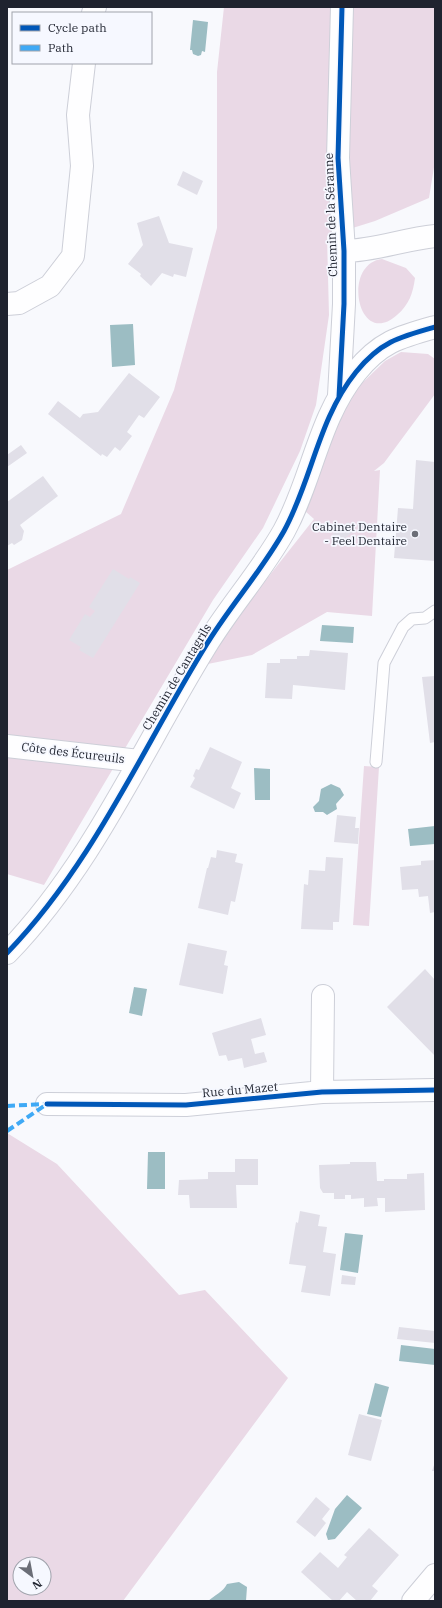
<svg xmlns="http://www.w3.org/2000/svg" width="442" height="1608" viewBox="0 0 442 1608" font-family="'IBM Plex Serif',serif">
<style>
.green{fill:#ead9e6;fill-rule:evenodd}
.water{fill:#9cbdc3}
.building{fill:#e1dfe8}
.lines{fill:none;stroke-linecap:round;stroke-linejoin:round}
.lane-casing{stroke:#cdcfd8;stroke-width:13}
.street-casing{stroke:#cdcfd8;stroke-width:24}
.lane{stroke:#fefeff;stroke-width:11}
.street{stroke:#fefeff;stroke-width:22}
.quiet{stroke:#3fa9f5;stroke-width:4;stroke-dasharray:8 4;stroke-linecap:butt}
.cycleway-casing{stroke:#f6f8ff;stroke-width:8}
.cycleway{stroke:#0057b8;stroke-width:5}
.poi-dot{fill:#6b6e77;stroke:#f6f8ff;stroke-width:1.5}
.labels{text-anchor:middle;stroke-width:3.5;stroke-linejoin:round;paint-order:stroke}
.street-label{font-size:12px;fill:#1f232f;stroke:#f6f8ff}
.poi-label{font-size:12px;fill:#1f232f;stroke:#f6f8ff;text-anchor:end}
</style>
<rect width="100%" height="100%" fill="#f8f9fd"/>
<path class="green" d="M224 7H435V161L429 198 375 221 327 236 329 315 316 405 300 451 263 528 213 600 44 885 7 874V570L121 514 174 390 217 228V72Z
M382 259 406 268 415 278C413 293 409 305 397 315 358 350 341 264 382 259Z
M401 352 428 354 435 359V394L384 463 374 471 380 470 372 616 327 612 252 655 198 666 314 519 305 511 341 413 356 389 385 361Z
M364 766 379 767 369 926 353 925Z
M7 1133 57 1164 179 1295 205 1290 288 1378 123 1601H7ZM20 1564H44V1588H20Z"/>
<path class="water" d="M193 20 208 22 205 52 202 51 201 55 198 56 193 54 192 50H190Z
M133 324 135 365 112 367 110 325Z
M322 625 354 627 353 643 320 641Z
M254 768 270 769V800H255Z
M331 784 340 788 344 795 336 804 337 809 327 815 323 812H315L313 807 319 801 321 789Z
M435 826V844L410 846 408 829Z
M134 987 147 989 142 1016 129 1013Z
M148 1152H165V1189H147Z
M345 1233 363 1235 358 1273 340 1270Z
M401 1345 435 1349V1365L399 1361Z
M375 1383 389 1387 381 1417 367 1414Z
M347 1495 362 1508 335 1539 328 1540 326 1534 335 1509Z
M239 1582 247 1587 246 1601H208C215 1595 223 1592 227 1584Z"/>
<path class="building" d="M183 171 203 181 197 195 177 185Z
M159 216 169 243 193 248 186 277 174 274 173 277 162 273 151 286 140 276 141 274 128 264 143 245 137 223Z
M129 373 160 397 144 418 139 415 127 432 132 436 120 451 115 447 107 457 102 454 101 456 48 414 58 401 80 418 83 414 98 412Z
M21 445 27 453 7 467V455Z
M416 460 435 462V561L394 558 398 508 413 509Z
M43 476 58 496 20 525 24 531 22 540 14 545 12 543 7 546V502Z
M348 522 355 530 339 543 332 534Z
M113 569 129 579 130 577 140 583 93 658 79 650 81 647 69 640 85 614 90 617 95 611 89 607Z
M310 650 348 653 345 690 293 685 292 699 265 698 267 663H280V659H297V656H309Z
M435 676V742L430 743 422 677Z
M210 747 242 762 231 788 241 793 234 809 190 787 195 778 193 776 196 769 199 770Z
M337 815 356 817 355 828H359L358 844 334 842Z
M217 850 237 854 235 862 243 864 235 902 231 901 228 915 198 908 207 868H208L211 857 216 858Z
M326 857 343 858 339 922H333V930L301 929 304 884 308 885 309 870 325 871Z
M435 860V912L430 913 428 896 419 897 418 889 402 890 400 867 421 865V861Z
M188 943 227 951 224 965 228 966 223 994 179 985Z
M425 969 435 980V1056L387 1007Z
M261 1018 266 1035 251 1039 255 1054 264 1052 267 1062 244 1068 242 1058 228 1061 226 1055 219 1056 212 1033Z
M235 1159H258V1185H236L237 1208H190L189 1195H178L179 1180 208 1179V1172H235Z
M350 1162H376L377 1181H384V1179H407V1174L424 1173 425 1210 385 1212V1198H377L378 1206 364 1207V1198L351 1199V1195H345V1199H334V1193H323L320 1188 319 1165 350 1164Z
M300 1211 320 1215 318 1226 327 1227 323 1252 336 1254 330 1296 301 1292 306 1266 289 1264 296 1222 298 1223Z
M342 1275 356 1277 355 1285 341 1284Z
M399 1327 435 1331V1343L397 1339Z
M359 1414 382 1420 371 1461 348 1455Z
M435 1462V1471H432Z
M316 1497 330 1509 322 1519 326 1523 315 1537 296 1522Z
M369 1528 399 1555 372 1586 378 1591 370 1601H357L347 1592 339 1601H333L301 1572 320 1552 338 1568 347 1557 344 1555Z"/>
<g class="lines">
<g class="lane-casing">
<path id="lane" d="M376 762 384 663 403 627 412 619 425 618 435 611"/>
</g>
<g class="street-casing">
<path id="street" d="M93 13 95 7
M344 251C374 251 404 239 435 236
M7 304 19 303 50 286 73 256 82 166 78 115 84 63
M339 395 344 304V251L338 158 342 7
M7 746 139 761
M7 953C93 864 141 751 205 647 229 607 261 572 284 531 312 480 318 419 356 372 380 342 399 337 435 327
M322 1092 323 996
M47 1104 186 1105 322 1092 435 1090
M413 1601 435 1575"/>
</g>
<use href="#lane" class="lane"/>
<use href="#street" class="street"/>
<path class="quiet" d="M7 1106 45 1104
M7 1131 47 1104"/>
<g class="cycleway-casing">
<path id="cycleway" d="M339 397 344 304V251L338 158 342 7
M7 953C93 864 141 751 205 647 229 607 261 572 284 531 312 480 318 419 356 372 380 342 399 337 435 327
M47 1104 186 1105 322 1092 435 1090"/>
</g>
<use href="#cycleway" class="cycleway"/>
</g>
<circle class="poi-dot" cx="415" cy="534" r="4"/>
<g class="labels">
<g class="street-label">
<text transform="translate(331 215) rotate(-92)" y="4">Chemin de la Séranne</text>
<text transform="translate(177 677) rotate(-59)" y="4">Chemin de Cantagrils</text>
<text transform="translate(73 753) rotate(7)" y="4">Côte des Écureuils</text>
<text transform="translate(240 1090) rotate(-5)" y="4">Rue du Mazet</text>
</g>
<g class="poi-label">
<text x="407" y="531">Cabinet Dentaire<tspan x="407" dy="14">- Feel Dentaire</tspan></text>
</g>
</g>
<rect width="442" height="1608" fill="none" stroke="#1f232f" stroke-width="16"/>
<rect x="12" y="12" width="140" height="52" fill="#f6f8ff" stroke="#a0a3ac"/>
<rect x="20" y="25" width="20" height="6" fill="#0057b8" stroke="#a0a3ac"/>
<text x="48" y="32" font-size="12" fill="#1f232f">Cycle path</text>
<rect x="20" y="45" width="20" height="6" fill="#3fa9f5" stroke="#a0a3ac"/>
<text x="48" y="52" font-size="12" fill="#1f232f">Path</text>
<g transform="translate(32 1576) rotate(148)"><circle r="19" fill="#f6f8ff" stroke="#a0a3ac"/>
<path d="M0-3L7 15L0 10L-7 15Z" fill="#6b6e77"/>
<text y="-6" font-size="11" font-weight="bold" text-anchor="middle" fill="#1f232f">N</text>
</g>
</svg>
